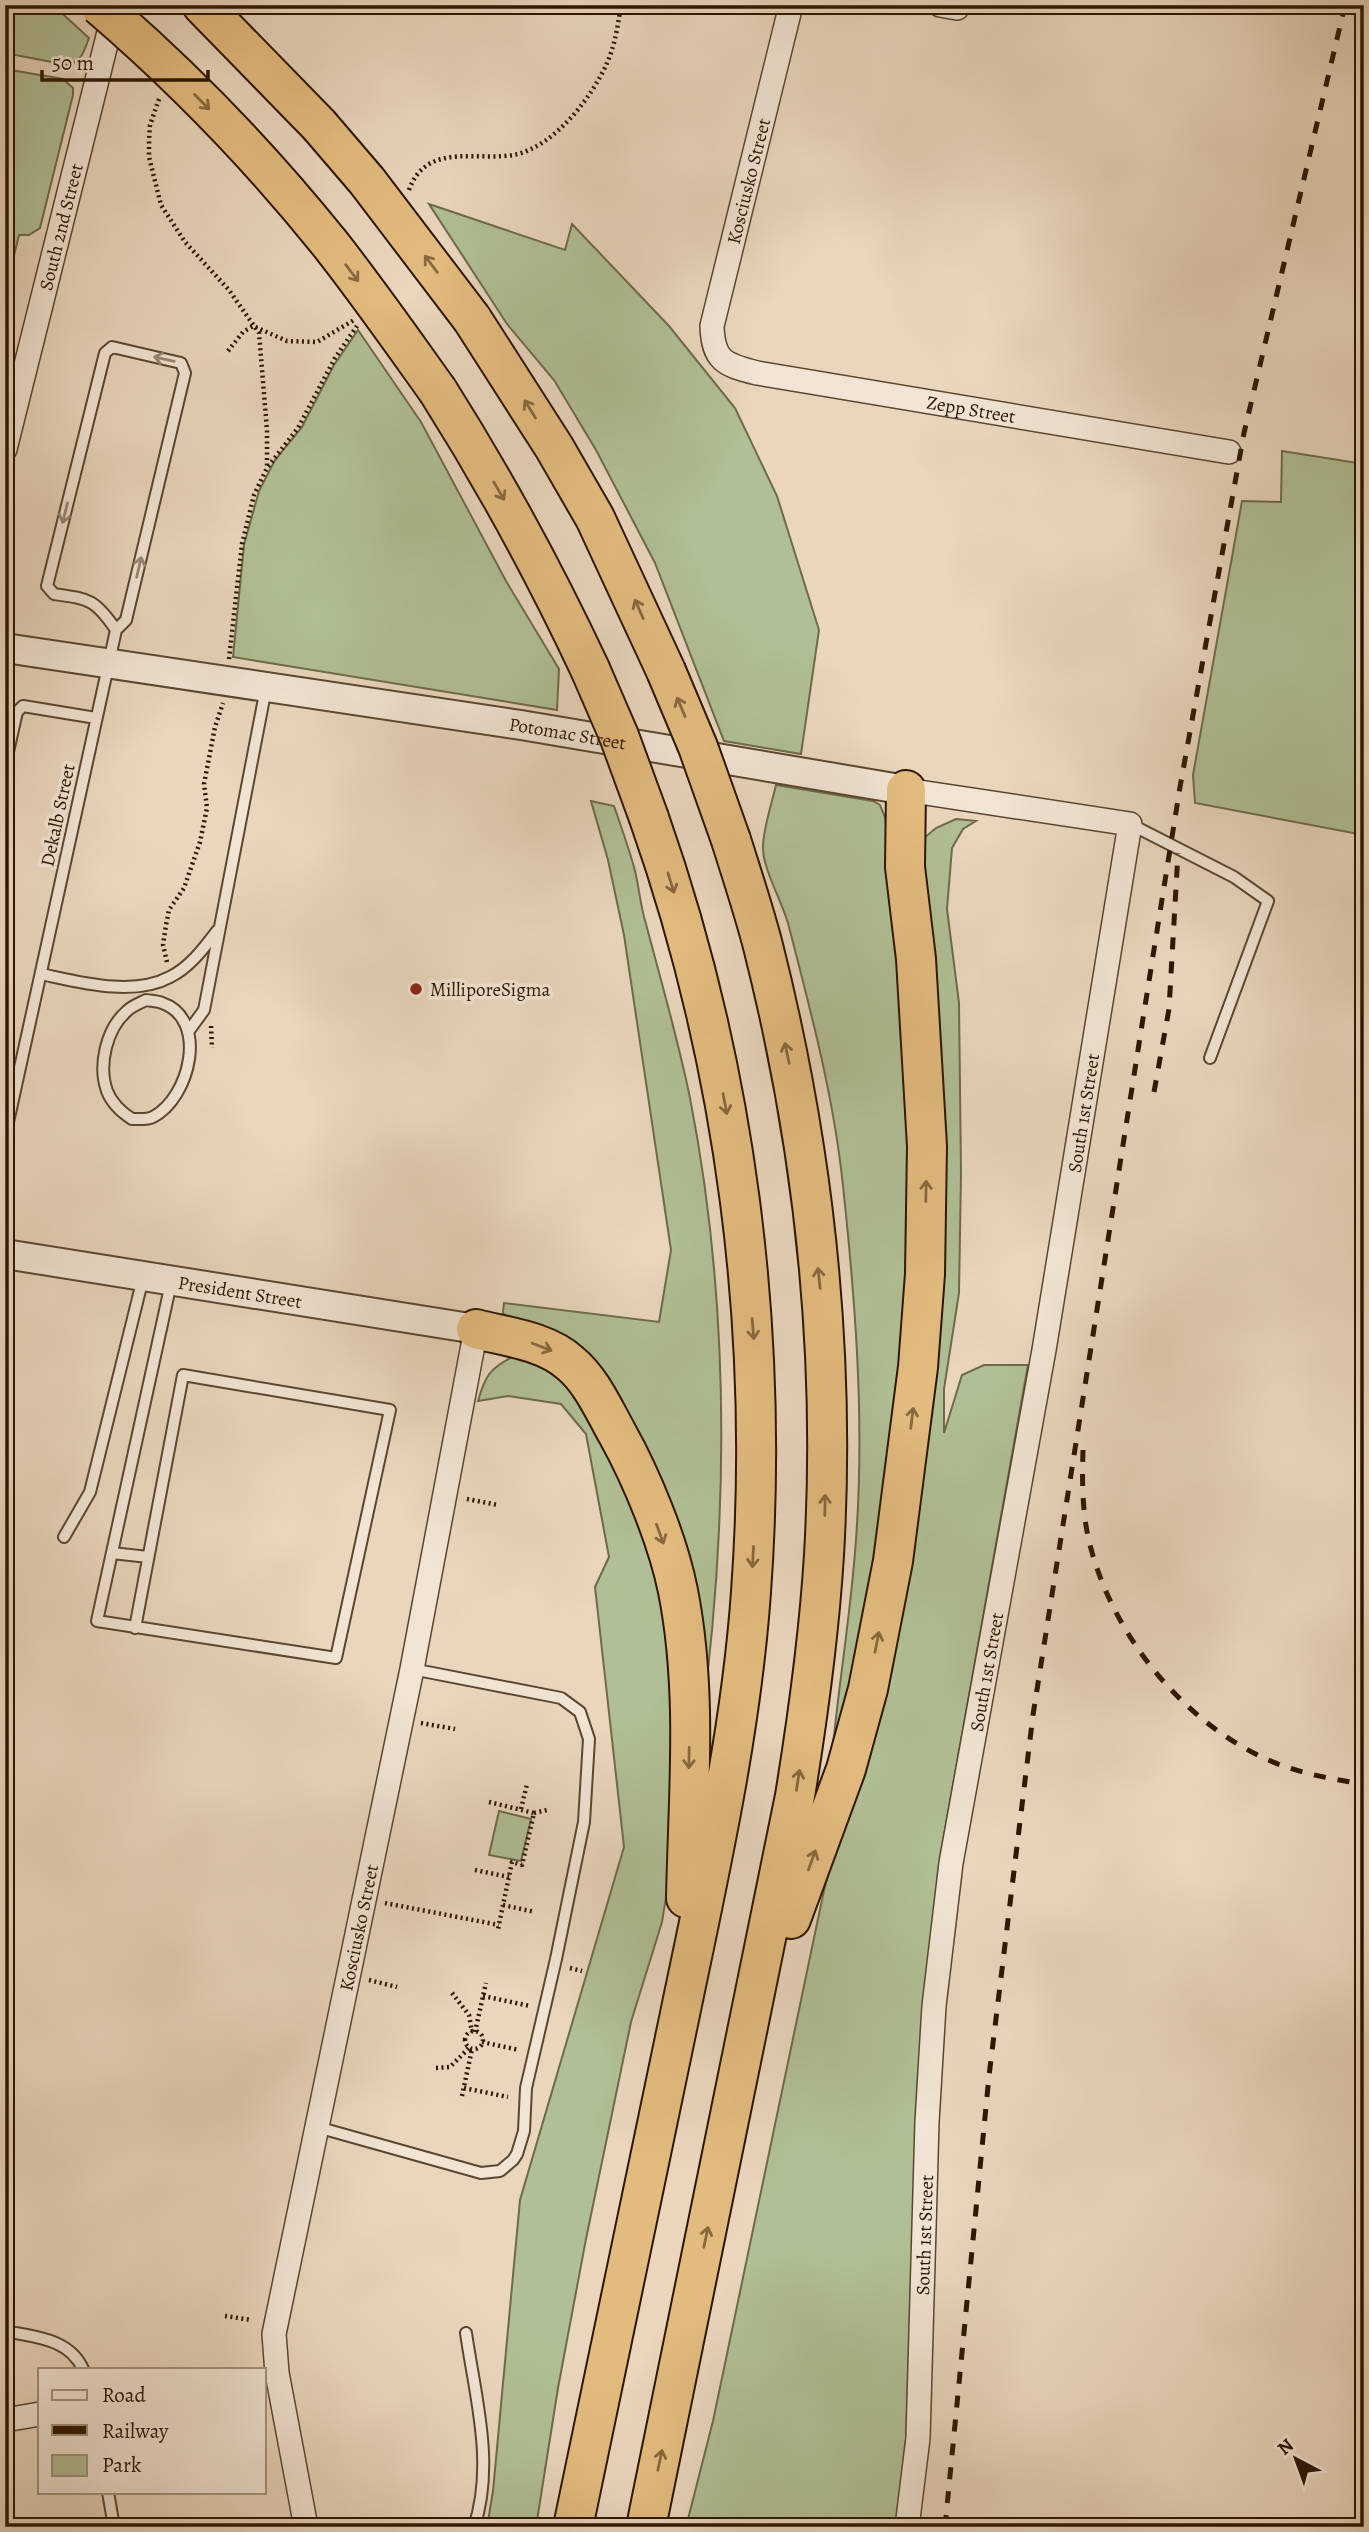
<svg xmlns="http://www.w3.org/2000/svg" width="1369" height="2532" viewBox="0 0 1369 2532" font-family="Alegreya,serif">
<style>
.green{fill:#b0bf95;stroke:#6e6a4a;stroke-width:2}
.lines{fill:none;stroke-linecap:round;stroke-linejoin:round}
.service-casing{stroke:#5a462f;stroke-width:14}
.minor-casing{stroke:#5a462f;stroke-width:26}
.tertiary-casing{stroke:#5a462f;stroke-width:32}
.motorway-casing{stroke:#2b1600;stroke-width:42}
.path{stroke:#2b1600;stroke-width:4.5;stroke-dasharray:2 3.5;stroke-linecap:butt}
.service{stroke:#f1e4d4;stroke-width:10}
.minor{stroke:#f1e4d4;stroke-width:23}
.tertiary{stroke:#f1e4d4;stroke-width:28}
.motorway{stroke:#e4bb7e;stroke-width:38}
.rail{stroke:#2b1600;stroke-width:5;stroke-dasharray:12 12;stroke-linecap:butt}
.motorway-bridge-casing{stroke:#2b1600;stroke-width:42;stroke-linecap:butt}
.motorway-bridge{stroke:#e4bb7e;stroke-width:38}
.oneway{stroke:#88683f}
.oneway2{stroke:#988775}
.poi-dot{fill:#8f2418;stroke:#f1e4d4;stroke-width:2.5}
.labels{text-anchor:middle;stroke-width:7;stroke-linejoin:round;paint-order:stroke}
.street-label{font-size:19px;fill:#2b1600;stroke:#f1e4d4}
.poi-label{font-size:19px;fill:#2b1600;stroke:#f1e4d4;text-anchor:start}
</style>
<rect width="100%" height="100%" fill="#e9d6bd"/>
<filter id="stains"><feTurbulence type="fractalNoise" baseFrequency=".00286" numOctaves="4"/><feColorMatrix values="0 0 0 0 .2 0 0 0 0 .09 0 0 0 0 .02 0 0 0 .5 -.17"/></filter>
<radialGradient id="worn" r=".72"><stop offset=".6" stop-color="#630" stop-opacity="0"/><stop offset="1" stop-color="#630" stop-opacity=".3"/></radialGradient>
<path class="green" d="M5 5H53L89 38C84 51 82 62 67 65L5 53Z
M5 69 63 79 73 88V95L40 228 29 235H19L5 292Z
M429 204 565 250 572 224 669 326 735 408 777 496 819 630 801 754 724 741 655 563 596 450 554 380 507 324Z
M358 330 421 422 506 581 559 669 557 710 233 657 244 545 259 491 275 460 302 427 334 365Z
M1282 451 1364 464V835L1195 803 1193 775 1242 501 1281 502Z
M776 785 873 801 880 805 885 817 904 957 910 1054 909 1287 868 1628 832 1756C839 1678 853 1602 857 1524 864 1412 855 1298 843 1186 834 1098 811 1012 789 927 784 905 762 868 763 847 763 829 772 803 776 785Z
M591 801 614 806C621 826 628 846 634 867 639 885 640 905 646 924 661 981 678 1039 690 1098 731 1308 729 1523 700 1735L639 1456 506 1323 503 1312 504 1303 659 1322 671 1250 624 935 608 860Z
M956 819 976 821 963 829 952 848 947 909 959 1003 961 1173 959 1293 944 1389V1433L962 1375 984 1365H1028L943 1841 918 2075 906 2440 896 2527H686L713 2421 823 1895 899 1580 923 839 936 828Z
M514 1356 553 1363 619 1458 676 1637 670 1873 662 1922 631 2022 586 2239 558 2388 536 2527H487L493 2491 520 2200 624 1847 595 1587 609 1557 586 1434 561 1404 508 1396 478 1401C485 1376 490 1368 514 1356Z
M499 1811 531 1819 521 1861 489 1855Z"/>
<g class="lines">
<g class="service-casing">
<path id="service" d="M5 765 17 712 23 706 96 718
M1130 824 1234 877 1268 901 1210 1058
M41 974C79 982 133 997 170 977 190 967 204 948 217 931
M146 1000C151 1001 157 1001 162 1003 209 1019 190 1098 153 1117 147 1120 139 1119 132 1119 121 1112 112 1104 107 1091 98 1066 106 1029 127 1011 132 1006 140 1003 146 1000Z
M188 1032 204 1010 266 688
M5 1136 116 630 126 620 185 373 181 363 112 347 105 353 47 586 54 594C89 599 95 599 116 630
M64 1537 90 1492 143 1278
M112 1553 148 1557
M135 1628 183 1375 390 1410 336 1658 97 1621 171 1283
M317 2127 481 2173 500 2171 513 2160 517 2154 524 2131 526 2088 556 1959 584 1822 589 1739 580 1712 561 1698 412 1669
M5 2331C34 2337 69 2338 83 2369
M466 2333C475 2396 495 2464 474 2527
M108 2492 114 2527"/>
</g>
<g class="minor-casing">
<g id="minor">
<path id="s1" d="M791 5 712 326C713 361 725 365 757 373L1229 452"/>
<path d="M940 5 957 8"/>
<path id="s2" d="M5 449 115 8"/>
<path d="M906 790 1130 824 1044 1350 951 1863 934 2006 927 2122 918 2438 907 2527"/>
<path d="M5 2420 40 2414"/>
<path id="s3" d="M306 2527 277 2373 274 2334 412 1669 476 1329"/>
</g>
</g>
<g class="tertiary-casing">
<g id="tertiary">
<path id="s4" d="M5 648 521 725 906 790"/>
<path id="s5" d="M5 1254 476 1329"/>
</g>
</g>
<g class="motorway-casing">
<path id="motorway" d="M202 5 319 125
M472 319 554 447 595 518 666 671
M438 391C495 481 545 573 590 669
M476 1329C507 1337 546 1341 570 1363 591 1380 604 1410 617 1433 642 1478 668 1541 678 1591 698 1692 688 1796 686 1898
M791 1919 846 1769 868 1689 893 1561 918 1367 925 1274 927 1146 916 959 905 867 906 790
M573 2527C609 2356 644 2185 680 2014 709 1874 741 1734 751 1592 770 1331 736 1065 649 818
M646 2527 795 1796C808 1716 819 1636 824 1555 836 1351 813 1144 763 946 754 911 742 875 731 840"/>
</g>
<path class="path" d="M159 99 150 125 149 140V157L161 205 185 242 229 290 259 333 267 430V466
M409 190C427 140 480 163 518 154 556 144 592 97 607 63 615 45 618 25 621 5
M228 351 243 332 253 326 287 341 317 342 354 320
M229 659 242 544 254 495 267 468 298 428 335 358 357 326
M167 962 163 945 166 925 169 910 184 888 200 842 207 808 204 784 215 727 223 703
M211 1026 212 1048
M467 1499 498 1505
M421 1723 455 1729
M489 1802 534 1813 522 1865 512 1862 498 1929
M521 1809 527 1784
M534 1813 547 1810
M475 1870 509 1877
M385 1903 499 1925
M503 1905 535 1912
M570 1968 582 1971
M369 1980 397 1987
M452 1993 469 2015 472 2032
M483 1996 530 2006
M465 2040a9 9 0 1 1 18 0a9 9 0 1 1-18 0Z
M475 2032 486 1983
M482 2042 519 2050
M436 2068 450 2067 469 2048
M464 2088 508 2097
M462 2096 472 2049
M225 2316 252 2320"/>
<use href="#service" class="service"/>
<use href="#minor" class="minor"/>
<use href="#tertiary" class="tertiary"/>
<use href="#motorway" class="motorway"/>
<path class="rail" d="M1154 1092 1169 1009 1178 853
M1083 1450C1082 1481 1082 1514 1090 1545 1113 1635 1181 1720 1266 1759 1297 1773 1331 1779 1364 1784
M945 2527 989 2076 1033 1715 1141 1031 1180 787 1244 433 1345 5"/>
<g class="motorway-bridge-casing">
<path id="motorway-bridge" d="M99 5C183 77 262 159 331 245 368 292 403 342 438 391
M319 125 367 181 472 319
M590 669 619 736 649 818
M666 671 698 747 731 840"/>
</g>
<use href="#motorway-bridge" class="motorway-bridge"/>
</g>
<defs><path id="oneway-shaft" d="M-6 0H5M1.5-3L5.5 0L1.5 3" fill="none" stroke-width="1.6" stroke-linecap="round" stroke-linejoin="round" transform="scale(1.75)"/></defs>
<g class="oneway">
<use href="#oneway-shaft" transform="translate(202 102) rotate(45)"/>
<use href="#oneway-shaft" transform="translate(431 264) rotate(-127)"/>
<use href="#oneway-shaft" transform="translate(352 273) rotate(53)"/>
<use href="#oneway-shaft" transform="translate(530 409) rotate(-122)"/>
<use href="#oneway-shaft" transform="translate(499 491) rotate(60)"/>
<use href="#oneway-shaft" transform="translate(639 609) rotate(-114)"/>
<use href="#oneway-shaft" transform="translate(681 707) rotate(-113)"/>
<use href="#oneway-shaft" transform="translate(671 883) rotate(73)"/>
<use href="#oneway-shaft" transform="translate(787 1053) rotate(-102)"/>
<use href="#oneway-shaft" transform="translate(725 1104) rotate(79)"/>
<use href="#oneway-shaft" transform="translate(926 1191) rotate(-89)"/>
<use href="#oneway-shaft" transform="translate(819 1278) rotate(-96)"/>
<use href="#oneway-shaft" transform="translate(753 1329) rotate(85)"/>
<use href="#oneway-shaft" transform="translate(542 1347) rotate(21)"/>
<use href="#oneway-shaft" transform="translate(912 1418) rotate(-83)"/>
<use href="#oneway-shaft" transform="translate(825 1505) rotate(-89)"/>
<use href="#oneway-shaft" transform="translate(660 1534) rotate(70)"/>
<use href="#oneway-shaft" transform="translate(753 1557) rotate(93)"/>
<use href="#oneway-shaft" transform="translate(877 1642) rotate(-79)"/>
<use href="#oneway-shaft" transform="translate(689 1758) rotate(91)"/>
<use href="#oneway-shaft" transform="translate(798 1780) rotate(-81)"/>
<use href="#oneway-shaft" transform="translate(812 1860) rotate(-70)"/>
<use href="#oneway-shaft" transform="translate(706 2237) rotate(-78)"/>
<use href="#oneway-shaft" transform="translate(660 2460) rotate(-78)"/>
</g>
<g class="oneway2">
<use href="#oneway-shaft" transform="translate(164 359) rotate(-167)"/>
<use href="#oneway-shaft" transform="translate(65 513) rotate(104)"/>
<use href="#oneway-shaft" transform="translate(139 567) rotate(-77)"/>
</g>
<circle class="poi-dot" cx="416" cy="989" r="7"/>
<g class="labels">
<g class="street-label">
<text transform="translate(748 181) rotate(-76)" y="7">Kosciusko Street</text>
<text dy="7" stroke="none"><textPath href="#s2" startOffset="229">South 2nd Street</textPath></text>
<text dy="7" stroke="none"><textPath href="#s1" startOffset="621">Zepp Street</textPath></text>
<text dy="7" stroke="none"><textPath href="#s4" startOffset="569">Potomac Street</textPath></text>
<text transform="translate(57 815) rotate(-78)" y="7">Dekalb Street</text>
<text transform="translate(1083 1113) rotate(-81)" y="7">South 1st Street</text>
<text dy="7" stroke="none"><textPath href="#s5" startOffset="238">President Street</textPath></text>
<text transform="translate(986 1672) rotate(-80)" y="7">South 1st Street</text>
<text dy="7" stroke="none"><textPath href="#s3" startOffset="611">Kosciusko Street</textPath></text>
<text transform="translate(924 2235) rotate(-88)" y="7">South 1st Street</text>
</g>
<g class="poi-label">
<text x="430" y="996">MilliporeSigma</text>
</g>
</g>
<rect width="1369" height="2532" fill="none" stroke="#e9d6bd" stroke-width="28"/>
<rect x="7" y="7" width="1355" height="2518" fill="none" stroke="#2b1600" stroke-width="3.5"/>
<rect x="14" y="14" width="1341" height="2504" fill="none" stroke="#2b1600" stroke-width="2"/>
<rect x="38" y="2368" width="228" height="126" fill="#f1e4d4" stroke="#a2927f" stroke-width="2"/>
<rect x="52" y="2390" width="35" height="10" fill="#f1e4d4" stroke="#a2927f" stroke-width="2"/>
<text x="102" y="2402" font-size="21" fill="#2b1600">Road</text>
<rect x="52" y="2425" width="35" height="10" fill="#2b1600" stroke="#a2927f" stroke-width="2"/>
<text x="102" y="2438" font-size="21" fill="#2b1600">Railway</text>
<rect x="52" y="2455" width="35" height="21" fill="#b0bf95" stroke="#a2927f" stroke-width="2"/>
<text x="102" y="2472" font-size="21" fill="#2b1600">Park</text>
<g transform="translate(1296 2459) rotate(319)" stroke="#f1e4d4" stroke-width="5" paint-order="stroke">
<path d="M0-5L12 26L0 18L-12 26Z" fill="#2b1600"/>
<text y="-10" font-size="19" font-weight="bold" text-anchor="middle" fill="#2b1600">N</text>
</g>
<path d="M42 70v10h166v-10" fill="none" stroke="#2b1600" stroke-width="3.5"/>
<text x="52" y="70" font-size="21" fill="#2b1600" stroke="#f1e4d4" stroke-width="5" paint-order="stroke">50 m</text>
<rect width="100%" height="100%" filter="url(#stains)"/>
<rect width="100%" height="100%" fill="url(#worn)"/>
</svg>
